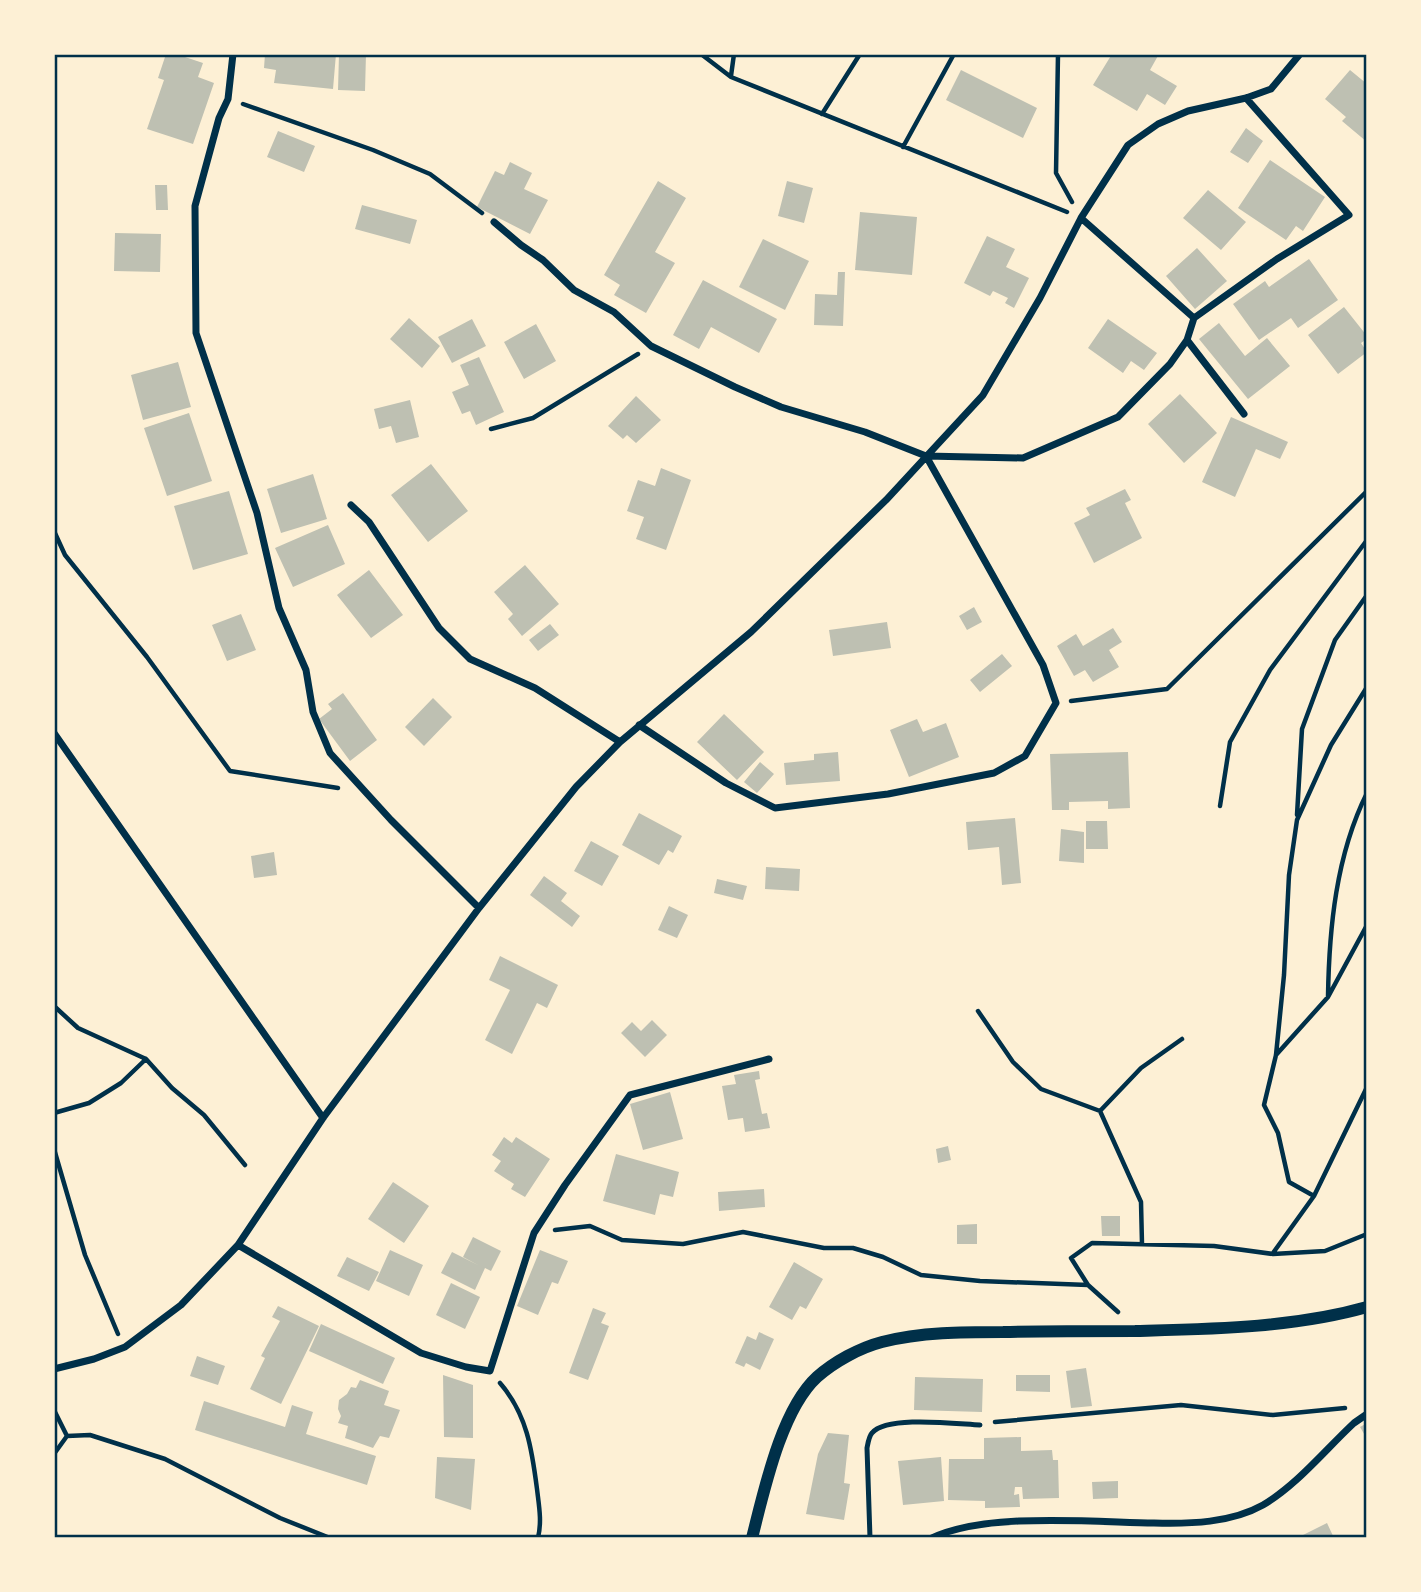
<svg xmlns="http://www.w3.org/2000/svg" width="1421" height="1592" viewBox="0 0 1421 1592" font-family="'Source Sans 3',sans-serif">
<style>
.building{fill:#bec0b2}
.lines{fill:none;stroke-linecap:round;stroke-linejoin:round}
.path{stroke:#003049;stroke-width:4.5}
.service{stroke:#003049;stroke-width:5}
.minor{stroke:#003049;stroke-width:7}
.tertiary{stroke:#003049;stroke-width:12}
.neatline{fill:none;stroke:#003049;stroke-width:2.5}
</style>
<rect width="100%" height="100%" fill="#fdf0d5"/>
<path class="building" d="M166 54H176L203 63 198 77 214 83 193 144 147 129 164 80 158 78Z
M265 54H336L333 89 274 83 276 70 264 68Z
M339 54H366L365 91 338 90Z
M1112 54H1159L1150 70 1177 86 1165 105 1147 94 1137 111 1093 85Z
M961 70 1037 108 1023 138 946 100Z
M1350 70 1367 84V142L1342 121 1346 117 1325 99Z
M1246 128 1263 141 1248 163 1230 152Z
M278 131 315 146 304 172 267 157Z
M1270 160 1325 197 1303 231 1296 226 1286 240 1238 208Z
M510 162 532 173 524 189 548 200 530 234 477 207 495 171 504 175Z
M658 181 686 198 655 252 675 263 646 313 614 295 620 285 604 275Z
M787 181 813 188 804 223 778 216Z
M155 185H167L168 210H156Z
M1208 190 1246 222 1221 250 1183 218Z
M362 205 417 220 410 244 355 229Z
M860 212 917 217 912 275 855 270Z
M115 233 161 234 160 272 114 271Z
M987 236 1015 249 1006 267 1029 278 1014 308 1005 303 1008 298 993 291 990 296 964 283Z
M763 239 809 261 785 310 739 287Z
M1197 248 1227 281 1195 309 1166 276Z
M1309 259 1338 300 1298 328 1291 318 1259 340 1233 304 1265 281 1269 287Z
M838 272H845L843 326 814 325 815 294 837 295Z
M703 280 777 319 759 353 711 327 699 349 673 335Z
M1344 307 1367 336V339L1361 343 1367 352 1338 374 1308 335Z
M409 318 440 346 422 368 390 339Z
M472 319 486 346 452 363 438 337Z
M1108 319 1157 353 1144 370 1131 361 1123 373 1088 348Z
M1219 323 1245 356 1267 338 1290 366 1248 399 1199 339Z
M536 324 556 361 524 379 504 342Z
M479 357 504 412 476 425 470 411 462 414 452 392 469 385 460 365Z
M178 362 191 407 143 420 131 375Z
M1180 394 1217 433 1184 463 1148 424Z
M636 396 661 420 636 443 627 435 623 439 608 426Z
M410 400 419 437 396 443 391 426 379 429 374 409Z
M189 413 212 481 167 496 144 428Z
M1231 417 1288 442 1280 459 1256 449 1235 497 1202 482Z
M431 464 468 511 428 542 391 495Z
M661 468 691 480 666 550 636 539 644 517 627 511 638 480 655 486Z
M313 474 327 519 281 533 267 489Z
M1125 489 1131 500 1125 503 1142 538 1094 563 1074 523 1090 515 1086 508Z
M229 491 248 554 193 570 174 506Z
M328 525 345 564 293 587 275 548Z
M525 565 559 604 522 636 508 619 513 614 494 592Z
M369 570 403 615 371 638 337 595Z
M974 607 982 622 967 630 959 616Z
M241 614 256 650 227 661 212 625Z
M887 622 891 648 833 656 829 630Z
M550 624 559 635 538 651 529 640Z
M1113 628 1122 642 1109 650 1119 667 1093 682 1085 670 1074 676 1057 646 1076 634 1083 646Z
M1002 654 1012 666 980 692 970 680Z
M343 693 377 740 350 761 319 719 332 709 328 704Z
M433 698 452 717 424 746 405 727Z
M724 714 764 752 737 780 697 742Z
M917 719 923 732 946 723 959 757 909 777 890 730Z
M838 752 840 781 786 785 784 763 814 760V754Z
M1128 752 1130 808 1108 809V801L1069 802V810H1052L1050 754Z
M760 762 774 774 757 793 744 782Z
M639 813 682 836 673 853 668 850 659 865 622 845Z
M1015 818 1021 883 1002 885 999 847 968 850 966 822Z
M1086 821H1107L1108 849H1086Z
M1061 829 1084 832V863L1059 861Z
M591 841 619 856 602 886 574 871Z
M274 852 277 875 254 878 251 856Z
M766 867 800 869 799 891 765 889Z
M544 876 567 893 561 901 580 916 572 927 530 895Z
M717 879 747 886 743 900 714 893Z
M669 906 688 915 677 938 658 930Z
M500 956 558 985 547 1008 537 1003 512 1054 485 1040 510 990 489 980Z
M652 1020 667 1035 645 1057 621 1033 632 1022 641 1031Z
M759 1071 760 1079 755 1080 762 1114 767 1113 770 1128 745 1132 743 1118 728 1120 722 1086 736 1084 734 1075Z
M670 1092 683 1139 643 1150 630 1104Z
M504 1137 512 1143 516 1137 550 1159 525 1197 511 1189 514 1184 494 1171 501 1161 492 1155Z
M948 1146 951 1160 938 1163 936 1149Z
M616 1154 679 1172 673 1197 660 1194 655 1215 603 1201Z
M393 1182 429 1206 404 1243 368 1219Z
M764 1189 765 1207 719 1211 718 1192Z
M1101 1216H1120V1236H1102Z
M977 1224V1244H957V1225Z
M473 1237 501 1251 491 1271 485 1268 475 1290 441 1273 452 1252 478 1265 463 1257Z
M390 1250 423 1265 409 1296 376 1281Z
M540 1250 568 1261 558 1284 552 1282 538 1315 517 1306Z
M347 1257 379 1272 369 1291 337 1276Z
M794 1262 823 1279 806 1309 800 1306 792 1320 769 1307Z
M451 1283 480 1297 465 1329 436 1315Z
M278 1306 319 1326 281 1404 250 1389 265 1358 261 1356 280 1321 272 1317Z
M593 1308 606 1313 601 1323 609 1326 588 1380 569 1373Z
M321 1324 395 1358 383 1384 309 1351Z
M759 1332 774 1339 760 1370 746 1363 744 1367 735 1363 747 1336 756 1340Z
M197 1356 225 1366 218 1385 190 1376Z
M1086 1368 1092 1406 1071 1408 1066 1371Z
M443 1375 473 1385V1438L444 1437Z
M1016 1375H1050V1392L1016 1391Z
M915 1377 983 1379 982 1412 914 1410Z
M360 1380 389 1391 384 1405 400 1410 389 1438 380 1436 373 1448 345 1438 348 1426 338 1423 341 1416 338 1409 339 1400 347 1394 351 1387 356 1388Z
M204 1401 285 1427 292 1405 313 1412 306 1434 376 1456 367 1485 195 1430Z
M1367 1423V1439L1360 1427Z
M828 1433 849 1435 844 1483 850 1484 844 1520 806 1514 818 1454Z
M1021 1437V1451L1052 1450 1053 1460H1058L1059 1498 1023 1499 1022 1487H1015L1014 1495 1019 1494 1020 1507 985 1508V1501L948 1500 949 1459H984V1438Z
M437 1457 475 1459 471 1510 435 1498Z
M941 1457 944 1501 903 1505 898 1461Z
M1118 1481V1498L1093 1499 1092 1482Z
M1327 1523 1334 1538H1301V1536Z"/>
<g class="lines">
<path class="path" d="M701 54 731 77 1067 212
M1058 54 1056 173 1072 202
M731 76 734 54
M243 104 373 150 430 174 482 213
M822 114 860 54
M903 147 954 54
M491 429 533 418 638 354
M54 531 65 555 147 657 230 771 338 788
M1071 701 1167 689 1367 491
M1220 806 1230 742 1270 670 1367 540
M1297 815 1302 729 1335 640 1367 595
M54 900V957
M1328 997C1329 929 1336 855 1367 793
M54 1006 78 1028 146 1059 172 1088 204 1115 245 1165
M978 1011 1013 1062 1041 1089 1100 1111 1141 1068 1182 1039
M1276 1055 1328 997 1367 925
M1100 1111 1141 1202 1142 1244
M54 1113 89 1103 121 1083 146 1059
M54 1149 85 1255 118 1334
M1314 1196 1289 1182 1278 1133 1264 1105 1276 1055 1284 975 1289 875 1297 820 1331 745 1367 687
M555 1230 590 1226 622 1240 683 1244 743 1232 824 1248H853L883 1257 921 1275 980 1281 1088 1285
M1273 1253 1314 1196 1367 1087
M1118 1312 1088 1285 1071 1258 1092 1243 1214 1246 1273 1254 1325 1251 1367 1234
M500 1383C527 1414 532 1450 537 1489 539 1506 542 1521 538 1538
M54 1410 67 1436 54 1454
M995 1422 1181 1405 1273 1415 1345 1408
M67 1436 90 1435 165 1459 280 1518 330 1538
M107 1538H124"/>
<path class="service" d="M870 1538 867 1448C868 1443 869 1436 872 1433 887 1415 957 1424 980 1425"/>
<path class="minor" d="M233 54 228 99 219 118 195 206 196 333 257 513 279 608 306 670 313 712 330 753 391 820 479 908
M1081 218 1194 318
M494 222 521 245 543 260 574 290 614 312 651 346 735 387 781 407 865 432 926 456 1023 458 1118 417 1170 364 1187 340 1194 318 1277 259 1349 215 1246 98
M1187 340 1244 414
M351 505 369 522 439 628 470 659 535 688 620 742
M639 725 726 783 775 808 888 794 994 773 1025 756 1056 703 1043 665 926 456
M54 733 323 1118
M238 1245 421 1353 466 1367 490 1371 534 1233 565 1185 630 1095 769 1059
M54 1369 94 1359 125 1347 181 1305 238 1245 323 1118 479 908 576 787 620 742 751 632 886 500 983 395 1040 298 1081 218 1128 145 1158 124 1188 111 1246 98 1271 89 1300 54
M932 1538C986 1512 1093 1522 1154 1523 1190 1524 1231 1523 1263 1505 1297 1485 1325 1450 1354 1423L1367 1414"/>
<path class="tertiary" d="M752 1538C764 1491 781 1410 817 1377 834 1362 859 1348 882 1342 921 1332 963 1332 1003 1332 1047 1331 1091 1331 1135 1331 1212 1329 1293 1328 1367 1307"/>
</g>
<rect width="1421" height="1592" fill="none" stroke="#fdf0d5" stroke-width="112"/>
<rect x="56" y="56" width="1309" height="1480" class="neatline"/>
</svg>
